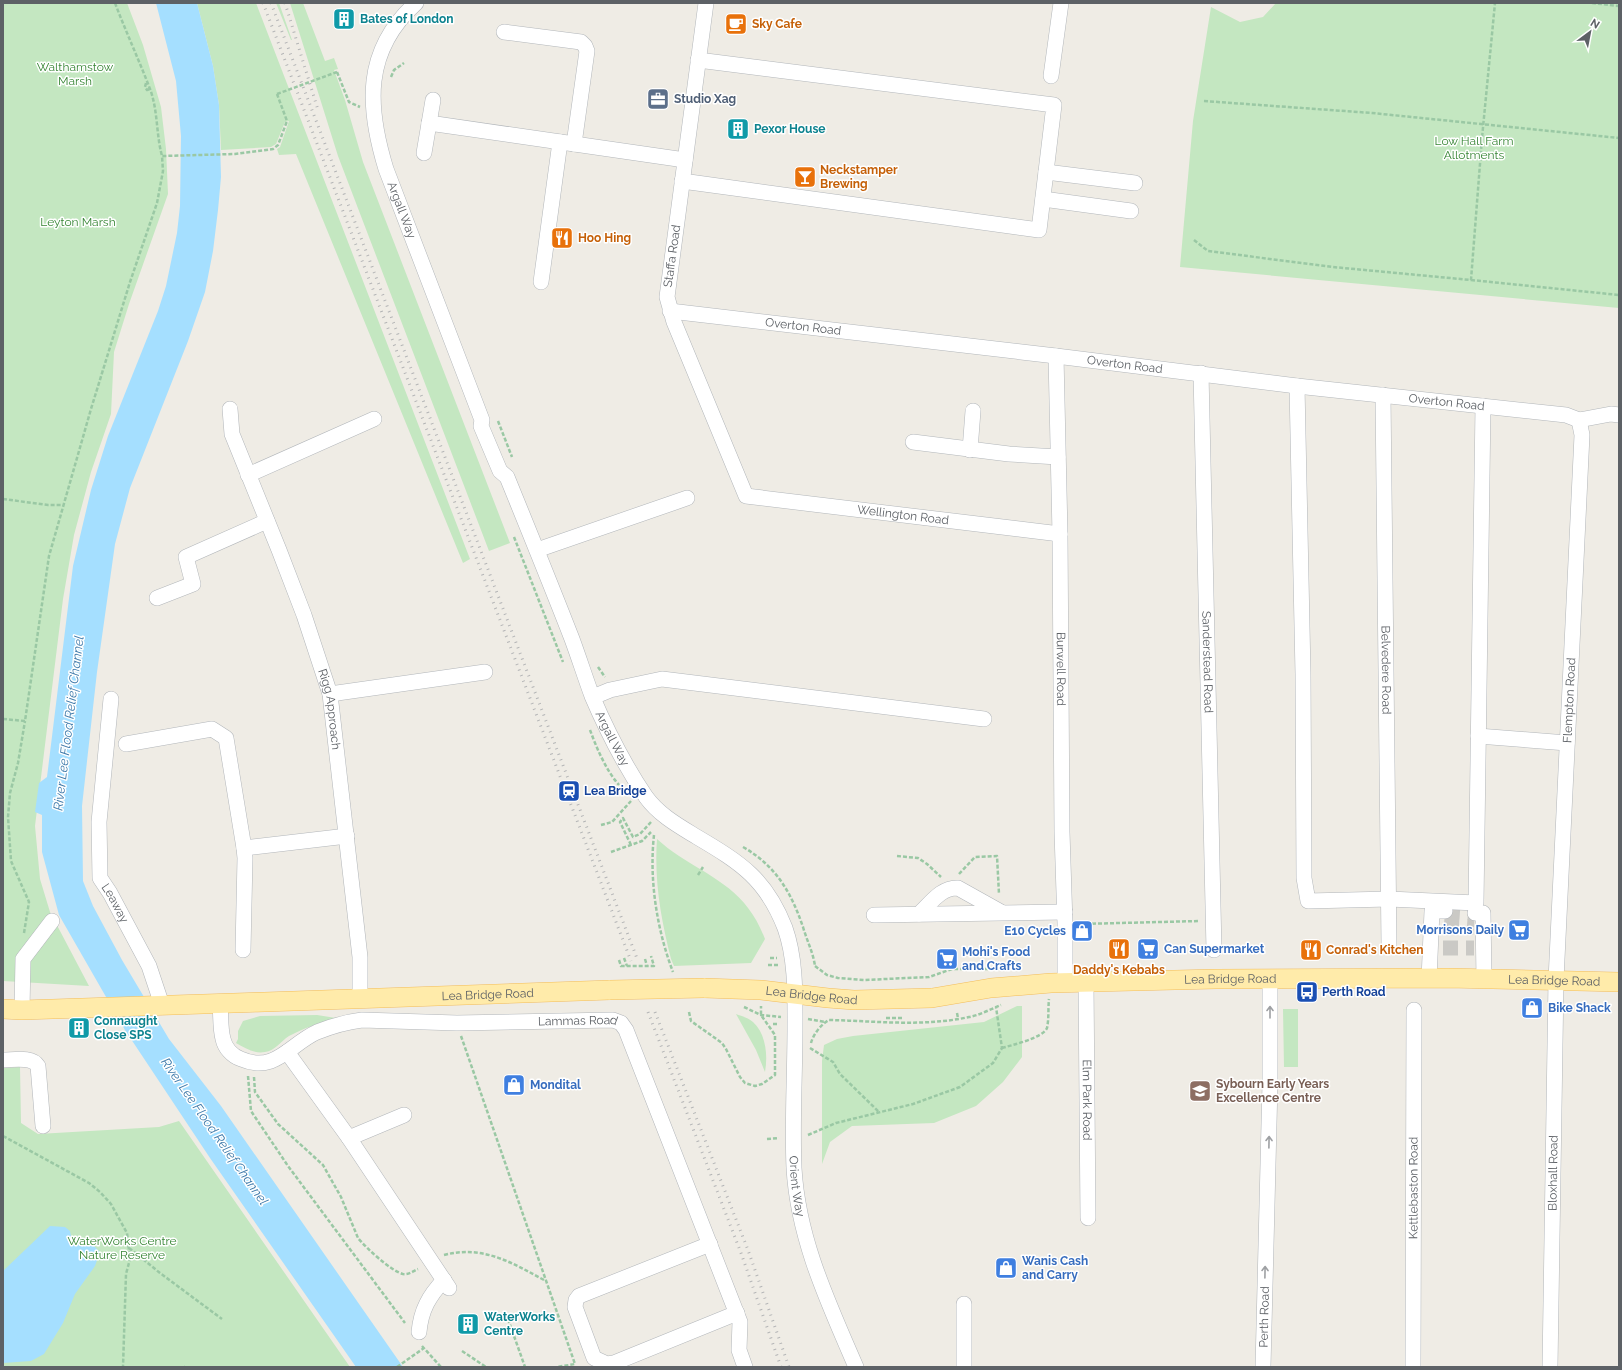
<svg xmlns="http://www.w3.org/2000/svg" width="1622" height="1370" viewBox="0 0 1622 1370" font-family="Raleway,sans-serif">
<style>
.green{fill:#c4e7c1}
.water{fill:#a5dfff}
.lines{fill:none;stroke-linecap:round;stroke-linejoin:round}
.minor-tunnel{stroke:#cac9c5;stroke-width:15;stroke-dasharray:15 8;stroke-linecap:butt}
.minor-casing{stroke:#b2b6ba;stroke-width:16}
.major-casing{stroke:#f3bd5b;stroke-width:20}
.path{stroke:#9ac8a4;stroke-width:2.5;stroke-dasharray:4 2;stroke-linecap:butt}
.minor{stroke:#fff;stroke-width:15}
.major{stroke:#ffebaa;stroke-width:19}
.rail{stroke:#b4b5b6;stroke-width:3;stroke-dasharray:1 5;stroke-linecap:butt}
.major-bridge-casing{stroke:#f3bd5b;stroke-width:20;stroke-linecap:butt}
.path-bridge{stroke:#9ac8a4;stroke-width:2.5;stroke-dasharray:4 2;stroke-linecap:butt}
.major-bridge{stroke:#ffebaa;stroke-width:19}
.oneway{stroke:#9ea0a3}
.labels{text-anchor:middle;stroke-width:3;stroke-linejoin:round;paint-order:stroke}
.culture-label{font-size:12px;font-weight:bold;fill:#0d838f;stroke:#fff;text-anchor:start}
.food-label{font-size:12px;font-weight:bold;fill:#c56008;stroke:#fff;text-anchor:start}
.park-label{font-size:12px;fill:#368534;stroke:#fff}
.service-label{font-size:12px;font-weight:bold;fill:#4e5e75;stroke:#fff;text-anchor:start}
.street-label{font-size:12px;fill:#5d6166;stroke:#fff}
.transit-label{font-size:12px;font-weight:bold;fill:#164399;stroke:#fff;text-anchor:start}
.shop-label{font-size:12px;font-weight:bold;fill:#366cbe;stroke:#fff;text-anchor:start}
.education-label{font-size:12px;font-weight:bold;fill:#785e54;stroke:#fff;text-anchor:start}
.water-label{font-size:13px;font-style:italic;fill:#3e7aaa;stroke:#fff}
</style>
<rect width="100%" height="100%" fill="#efece5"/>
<path class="green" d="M3 3H127L143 45 161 107 166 149 168 194 129 304 114 352 111 414 91 472 74 535 63 599 35 826 40 879 50 912 89 986 3 981Z
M197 3H256L470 559 463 563 296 154 279 155 277 149 280 147 289 121 285 122 276 144 271 147 221 150 219 105 213 66Z
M276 3H279L292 40H291Z
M290 3H303L325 61 334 58 338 69 334 70 345 100 363 162 510 543 489 551 338 156Z
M1276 3H1619V308L1180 267 1193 121 1211 7 1240 22 1263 17Z
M657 839C664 845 671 851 679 856 718 881 747 892 765 939L751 963 674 966 671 959C661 919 654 881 657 839Z
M1017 1006H1022V1057L1003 1082 976 1106 934 1123 852 1126 830 1142 822 1164V1061L824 1045 837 1039 853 1036 984 1022Z
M1283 1009H1298V1067H1284Z
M736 1014C741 1016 749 1018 753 1022 766 1034 768 1055 765 1072L756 1050Z
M317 1015 336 1018C320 1023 304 1028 289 1036 281 1041 275 1051 265 1052 254 1054 245 1048 236 1043L238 1039V1031L243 1021 260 1016Z
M20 1067 21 1123 38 1134 159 1127 179 1121 350 1367H3V1068Z"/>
<path class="water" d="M156 3H197L213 66 219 105 221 177 218 210 213 251 205 292 188 341 130 488 115 544 97 672 82 806 83 881 93 906 122 960 169 1039 221 1106 403 1367H356L210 1158 125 1030 59 915 42 852V815L35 812 39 783 47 777 73 566 91 490 108 436 158 311 166 286 177 233 180 206 181 136 176 81Z
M50 1226 65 1227 70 1231 72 1241 80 1246H94L100 1252 95 1266 75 1294 63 1323 44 1354 31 1361 3 1363V1271Z"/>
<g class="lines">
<path class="minor-tunnel" d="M1445 911 1475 913
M1444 925 1474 927
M1443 948H1474"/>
<g class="minor-casing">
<g id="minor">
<path id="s1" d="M416 3C363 51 367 107 386 169L482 420 481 426 500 471 507 477C529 531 551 585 572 639 579 658 585 677 592 696 607 731 625 766 646 797 659 815 679 826 697 837 741 863 766 879 785 928 796 959 795 995 795 1027 795 1074 792 1121 794 1168 798 1239 828 1302 856 1367"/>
<path id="s2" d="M706 3 667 297 674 322 746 496 1060 534"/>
<path d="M504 32 581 42 585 46 587 51 574 144"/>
<path d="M1051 76 1061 3"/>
<path d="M429 123 685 160"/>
<path d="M424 153 433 100"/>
<path d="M1046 172 1135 183"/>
<path d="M682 181 1039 230 1054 105 698 60"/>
<path d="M1043 199 1131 211"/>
<path d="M541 282 560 142"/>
<path id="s3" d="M670 311 1056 356 1297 386 1566 415 1579 420"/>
<path id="s4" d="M1056 356 1060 534 1062 832 1065 924V983"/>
<path id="s5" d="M1201 373 1214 950"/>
<path d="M1297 386 1303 674 1304 878 1308 901 1389 899 1476 903 1483 406"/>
<path id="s6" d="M1383 395 1389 945"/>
<path id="s7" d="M230 409 232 434 279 550 304 615 330 694 360 957V1000"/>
<path d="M1579 420 1611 414 1619 415"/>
<path d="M913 442 1009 454 1058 457"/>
<path d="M970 450 973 411"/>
<path d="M248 475 374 419"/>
<path d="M537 550 687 498"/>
<path d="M157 598 193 584 186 557 267 521"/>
<path d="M330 694 485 672"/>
<path d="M593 697 610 690 662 679 984 719"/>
<path id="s8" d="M111 699 99 822 100 878 110 893 149 966 162 1005"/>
<path d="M1478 736 1567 743"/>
<path d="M126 744 212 729 226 738 244 848 347 836"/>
<path d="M1475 913H1483L1484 979"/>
<path d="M919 914C930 904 941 887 958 888L1001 912"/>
<path d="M874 915 1065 912"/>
<path d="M243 950 245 858 244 848"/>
<path d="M1429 979 1432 911H1445"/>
<path id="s9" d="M1086 982 1088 1218"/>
<path id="s10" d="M220 1002C221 1014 220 1028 223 1039 225 1048 232 1056 241 1059 275 1074 290 1044 317 1032 332 1026 346 1022 362 1020L457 1023 613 1020 621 1023 626 1030 740 1322 739 1350 745 1367"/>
<path d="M22 1010 23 959 52 921"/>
<path d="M287 1052 349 1138 449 1288"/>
<path d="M3 1060C14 1060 32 1056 38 1066L43 1126"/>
<path d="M349 1138 404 1115"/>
<path d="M710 1244 579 1296 576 1300 575 1307 594 1358 607 1364 614 1363 737 1313"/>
<path d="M964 1304V1367"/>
<path d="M419 1332C421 1310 429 1296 444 1280"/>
<path id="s11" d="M1263 1367 1270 1083V979"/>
<path id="s12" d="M1413 1367 1414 1010"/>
<path id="s13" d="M1550 1367 1556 980 1582 435 1579 420"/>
</g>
</g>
<g class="major-casing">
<g id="major">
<path id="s14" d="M704 988 761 990 828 998 854 1000 932 998 991 988 1051 983 1216 979 1448 978 1619 982"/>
<path id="s15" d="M3 1009 22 1010C218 1003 414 998 610 990"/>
</g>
</g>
<path class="path" d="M115 3C126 32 139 60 150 89 158 110 156 134 162 156
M1592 3 1619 6
M337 72 349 102 360 107
M391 77 394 70 404 63
M146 83 145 87 147 90 150 89
M1204 101 1372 113 1619 138
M1194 240 1208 251 1333 267 1471 280 1482 138 1495 3
M1471 280 1619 295
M498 421 512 457
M3 499 48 505H63
M514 537 563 662
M598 667 605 677
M3 719 25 721 49 556 91 409 130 282 157 203 163 171 162 156 235 154 273 149 278 145 287 121 277 94
M590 730C597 749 606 770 619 785
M601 825 612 822 631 801
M654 835C649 880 657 930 673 972
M631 845 620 822 623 818 633 837 640 834 651 822
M743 847C776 866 791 892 803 927 807 941 813 952 815 966
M611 852 642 841 651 832
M897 856 918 858 927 864 941 877
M959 874 975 857 997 856 999 894
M698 875 703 867
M1080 924 1199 921
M24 933 29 902 11 861 8 817 10 793 18 763 25 721
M624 958 627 966
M770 958H777
M645 959 647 966
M619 960 621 966H654L651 956
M768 965H778
M815 966 827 975 838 978 864 980 929 977 952 969H999
M744 1007 761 1015 781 1017
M689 1012 691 1021 722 1043 726 1049 740 1077 745 1083 755 1086 762 1084 775 1075V1035L761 1015V1006
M957 1013 958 1018
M886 1018H903
M808 1019 825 1022
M773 1024H778
M461 1036 575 1364 557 1367
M811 1043C813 1035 821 1024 829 1020 876 1021 923 1027 969 1017 980 1015 991 1009 1001 1005
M810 1048 833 1062 840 1074 879 1112
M1002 1048C1012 1045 1043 1038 1047 1028 1049 1019 1048 1008 1049 999
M248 1076 251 1111 288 1166 405 1323
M254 1077 255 1092 278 1124 323 1165 341 1197 358 1238C366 1248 391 1271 403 1274 409 1275 413 1271 418 1269
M808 1135 836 1123 913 1104 960 1087 993 1063 1002 1048 996 1007
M3 1136 89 1183 100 1192 111 1204 127 1233 130 1259 126 1274 123 1367
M767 1139 779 1138
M129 1248 160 1273 222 1319
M444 1255C482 1245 511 1262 544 1280
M508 1319 525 1367
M422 1346 441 1367
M462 1351 486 1367
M184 1367H185
M397 1367 424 1348"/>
<use href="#minor" class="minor"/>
<use href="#major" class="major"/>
<path class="rail" d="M263 3 631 961
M271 3 638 961
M285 3 318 110
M648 1012 741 1253 781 1367
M655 1012 748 1250 789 1367"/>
<g class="major-bridge-casing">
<path id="major-bridge" d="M610 990 704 988"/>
</g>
<path class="path-bridge" d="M277 94 337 72"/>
<use href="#major-bridge" class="major-bridge"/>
</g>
<defs><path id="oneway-shaft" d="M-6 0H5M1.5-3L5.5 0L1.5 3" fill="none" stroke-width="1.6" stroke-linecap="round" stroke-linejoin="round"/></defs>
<g class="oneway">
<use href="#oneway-shaft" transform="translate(1270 1012) rotate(-90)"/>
<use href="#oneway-shaft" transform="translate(1269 1142) rotate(-89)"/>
<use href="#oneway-shaft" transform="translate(1265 1272) rotate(-89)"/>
</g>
<defs>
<g id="building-square" transform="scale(1.15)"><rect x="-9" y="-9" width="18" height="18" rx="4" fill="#0f9aa8" stroke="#fff"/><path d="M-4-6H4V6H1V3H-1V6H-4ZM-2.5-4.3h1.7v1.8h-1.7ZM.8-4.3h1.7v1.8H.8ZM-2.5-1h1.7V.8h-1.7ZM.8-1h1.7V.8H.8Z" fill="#fff"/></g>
<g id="cafe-square" transform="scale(1.15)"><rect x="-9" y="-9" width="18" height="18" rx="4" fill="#e8710a" stroke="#fff"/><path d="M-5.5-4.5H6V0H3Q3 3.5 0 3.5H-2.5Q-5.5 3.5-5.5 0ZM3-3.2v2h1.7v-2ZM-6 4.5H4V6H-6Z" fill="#fff"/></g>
<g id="office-square" transform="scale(1.15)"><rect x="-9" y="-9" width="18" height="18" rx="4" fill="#5c6f8a" stroke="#fff"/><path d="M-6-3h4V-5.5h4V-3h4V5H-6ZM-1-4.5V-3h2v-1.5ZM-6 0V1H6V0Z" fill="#fff"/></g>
<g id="bar-square" transform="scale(1.15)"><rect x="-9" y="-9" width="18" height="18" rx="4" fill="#e8710a" stroke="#fff"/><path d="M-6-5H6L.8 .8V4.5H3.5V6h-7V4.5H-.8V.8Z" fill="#fff"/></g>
<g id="restaurant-square" transform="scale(1.15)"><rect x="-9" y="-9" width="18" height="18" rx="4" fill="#e8710a" stroke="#fff"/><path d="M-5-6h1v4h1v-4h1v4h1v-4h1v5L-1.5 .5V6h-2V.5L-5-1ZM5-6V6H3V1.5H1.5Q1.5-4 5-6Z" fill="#fff"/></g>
<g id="station-square" transform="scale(1.15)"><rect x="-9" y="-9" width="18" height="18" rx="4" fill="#1a4fb4" stroke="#fff"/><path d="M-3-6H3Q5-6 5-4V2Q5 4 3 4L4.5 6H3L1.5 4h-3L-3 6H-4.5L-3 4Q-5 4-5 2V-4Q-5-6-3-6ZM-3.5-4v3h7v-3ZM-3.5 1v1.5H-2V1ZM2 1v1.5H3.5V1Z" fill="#fff"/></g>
<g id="supermarket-square" transform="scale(1.15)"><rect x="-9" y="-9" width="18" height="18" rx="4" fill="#3f7fe0" stroke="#fff"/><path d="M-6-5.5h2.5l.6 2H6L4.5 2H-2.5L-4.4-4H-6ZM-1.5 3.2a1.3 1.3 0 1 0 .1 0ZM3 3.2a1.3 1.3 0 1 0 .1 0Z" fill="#fff"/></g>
<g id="shop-square" transform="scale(1.15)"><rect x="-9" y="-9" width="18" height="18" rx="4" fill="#3f7fe0" stroke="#fff"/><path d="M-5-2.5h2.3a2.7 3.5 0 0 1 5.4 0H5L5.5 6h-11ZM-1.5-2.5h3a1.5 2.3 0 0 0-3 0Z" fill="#fff"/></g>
<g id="bus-square" transform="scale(1.15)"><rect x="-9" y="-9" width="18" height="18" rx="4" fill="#1a4fb4" stroke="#fff"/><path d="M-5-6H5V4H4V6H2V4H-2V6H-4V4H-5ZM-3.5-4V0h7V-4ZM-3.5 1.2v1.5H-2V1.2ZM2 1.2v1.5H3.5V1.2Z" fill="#fff"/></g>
<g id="school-square" transform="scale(1.15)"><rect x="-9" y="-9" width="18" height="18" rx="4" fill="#8d6e63" stroke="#fff"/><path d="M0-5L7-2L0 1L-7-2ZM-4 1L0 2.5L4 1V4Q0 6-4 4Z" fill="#fff"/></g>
</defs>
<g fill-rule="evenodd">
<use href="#building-square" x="344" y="19"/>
<use href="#cafe-square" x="736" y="24"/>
<use href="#office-square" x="658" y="99"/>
<use href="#building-square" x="738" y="129"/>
<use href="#bar-square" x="805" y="177"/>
<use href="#restaurant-square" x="562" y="238"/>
<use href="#station-square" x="569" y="791"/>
<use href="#supermarket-square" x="1519" y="930"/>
<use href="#shop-square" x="1082" y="931"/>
<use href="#restaurant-square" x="1119" y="949"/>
<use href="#supermarket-square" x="1148" y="949"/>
<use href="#restaurant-square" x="1311" y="950"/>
<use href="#supermarket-square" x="947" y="959"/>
<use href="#bus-square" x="1307" y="992"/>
<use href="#shop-square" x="1532" y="1008"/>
<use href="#building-square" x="79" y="1028"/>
<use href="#shop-square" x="514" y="1085"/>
<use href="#school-square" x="1200" y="1091"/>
<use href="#shop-square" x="1006" y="1268"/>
<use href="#building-square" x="468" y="1324"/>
</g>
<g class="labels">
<g class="culture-label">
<text x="360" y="23">Bates of London</text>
<text x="754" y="133">Pexor House</text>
<text x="94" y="1025">Connaught<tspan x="94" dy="14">Close SPS</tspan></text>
<text x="484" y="1321">WaterWorks<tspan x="484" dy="14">Centre</tspan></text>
</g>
<g class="food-label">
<text x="752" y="28">Sky Cafe</text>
<text x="820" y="174">Neckstamper<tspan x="820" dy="14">Brewing</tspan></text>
<text x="578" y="242">Hoo Hing</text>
<text x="1326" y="954">Conrad's Kitchen</text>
<text x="1119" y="974" text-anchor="middle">Daddy's Kebabs</text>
</g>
<g class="park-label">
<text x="75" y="71">Walthamstow<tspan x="75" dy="14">Marsh</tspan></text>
<text x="1474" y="145">Low Hall Farm<tspan x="1474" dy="14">Allotments</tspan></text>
<text x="78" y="226">Leyton Marsh</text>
<text x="122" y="1245">WaterWorks Centre<tspan x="122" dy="14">Nature Reserve</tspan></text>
</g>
<g class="service-label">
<text x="674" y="103">Studio Xag</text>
</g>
<g class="street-label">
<text dy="4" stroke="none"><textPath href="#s1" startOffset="224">Argall Way</textPath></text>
<text transform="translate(672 256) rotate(-82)" y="4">Staffa Road</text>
<text dy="4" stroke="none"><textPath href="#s3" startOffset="134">Overton Road</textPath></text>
<text dy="4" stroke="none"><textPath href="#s3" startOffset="458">Overton Road</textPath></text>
<text dy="4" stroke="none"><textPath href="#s3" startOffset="782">Overton Road</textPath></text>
<text dy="4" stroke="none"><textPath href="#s2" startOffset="669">Wellington Road</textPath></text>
<text dy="4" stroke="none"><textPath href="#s5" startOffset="289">Sanderstead Road</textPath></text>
<text dy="4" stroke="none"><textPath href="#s4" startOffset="313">Burwell Road</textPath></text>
<text dy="4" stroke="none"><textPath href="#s6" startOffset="275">Belvedere Road</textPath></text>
<text dy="4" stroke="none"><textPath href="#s13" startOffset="667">Flempton Road</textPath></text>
<text dy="4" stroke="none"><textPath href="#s7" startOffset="318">Rigg Approach</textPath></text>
<text dy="4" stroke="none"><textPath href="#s1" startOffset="795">Argall Way</textPath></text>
<text dy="4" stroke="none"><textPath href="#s8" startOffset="209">Leaway</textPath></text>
<text dy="4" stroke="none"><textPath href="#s14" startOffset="528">Lea Bridge Road</textPath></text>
<text dy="4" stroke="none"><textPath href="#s14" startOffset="852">Lea Bridge Road</textPath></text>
<text dy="4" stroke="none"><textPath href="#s15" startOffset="485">Lea Bridge Road</textPath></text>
<text dy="4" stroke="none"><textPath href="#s14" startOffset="108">Lea Bridge Road</textPath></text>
<text dy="4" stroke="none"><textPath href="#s10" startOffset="413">Lammas Road</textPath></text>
<text dy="4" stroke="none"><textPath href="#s9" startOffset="118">Elm Park Road</textPath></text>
<text dy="4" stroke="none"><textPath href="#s13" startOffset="194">Bloxhall Road</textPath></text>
<text dy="4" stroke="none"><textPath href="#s1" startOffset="1317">Orient Way</textPath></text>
<text dy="4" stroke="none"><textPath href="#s12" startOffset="179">Kettlebaston Road</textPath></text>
<text dy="4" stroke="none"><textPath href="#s11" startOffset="50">Perth Road</textPath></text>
</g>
<g class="transit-label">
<text x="584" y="795">Lea Bridge</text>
<text x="1322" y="996">Perth Road</text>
</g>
<g class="shop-label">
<text x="1504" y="934" text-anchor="end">Morrisons Daily</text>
<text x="1066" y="935" text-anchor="end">E10 Cycles</text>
<text x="1164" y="953">Can Supermarket</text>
<text x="962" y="956">Mohi's Food<tspan x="962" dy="14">and Crafts</tspan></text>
<text x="1548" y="1012">Bike Shack</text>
<text x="530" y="1089">Mondital</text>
<text x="1022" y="1265">Wanis Cash<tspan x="1022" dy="14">and Carry</tspan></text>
</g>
<g class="education-label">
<text x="1216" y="1088">Sybourn Early Years<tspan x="1216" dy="14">Excellence Centre</tspan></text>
</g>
<g class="water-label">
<text transform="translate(68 723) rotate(-83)" y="5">River Lee Flood Relief Channel</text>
<text transform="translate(215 1131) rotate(55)" y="5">River Lee Flood Relief Channel</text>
</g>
</g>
<rect width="1622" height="1370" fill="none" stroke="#5d6166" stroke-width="8"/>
<g transform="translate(1590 32) rotate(32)" stroke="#ffffff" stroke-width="3" paint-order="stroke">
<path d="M0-3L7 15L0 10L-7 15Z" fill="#5d6166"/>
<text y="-6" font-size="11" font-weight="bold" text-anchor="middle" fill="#5d6166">N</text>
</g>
</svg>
